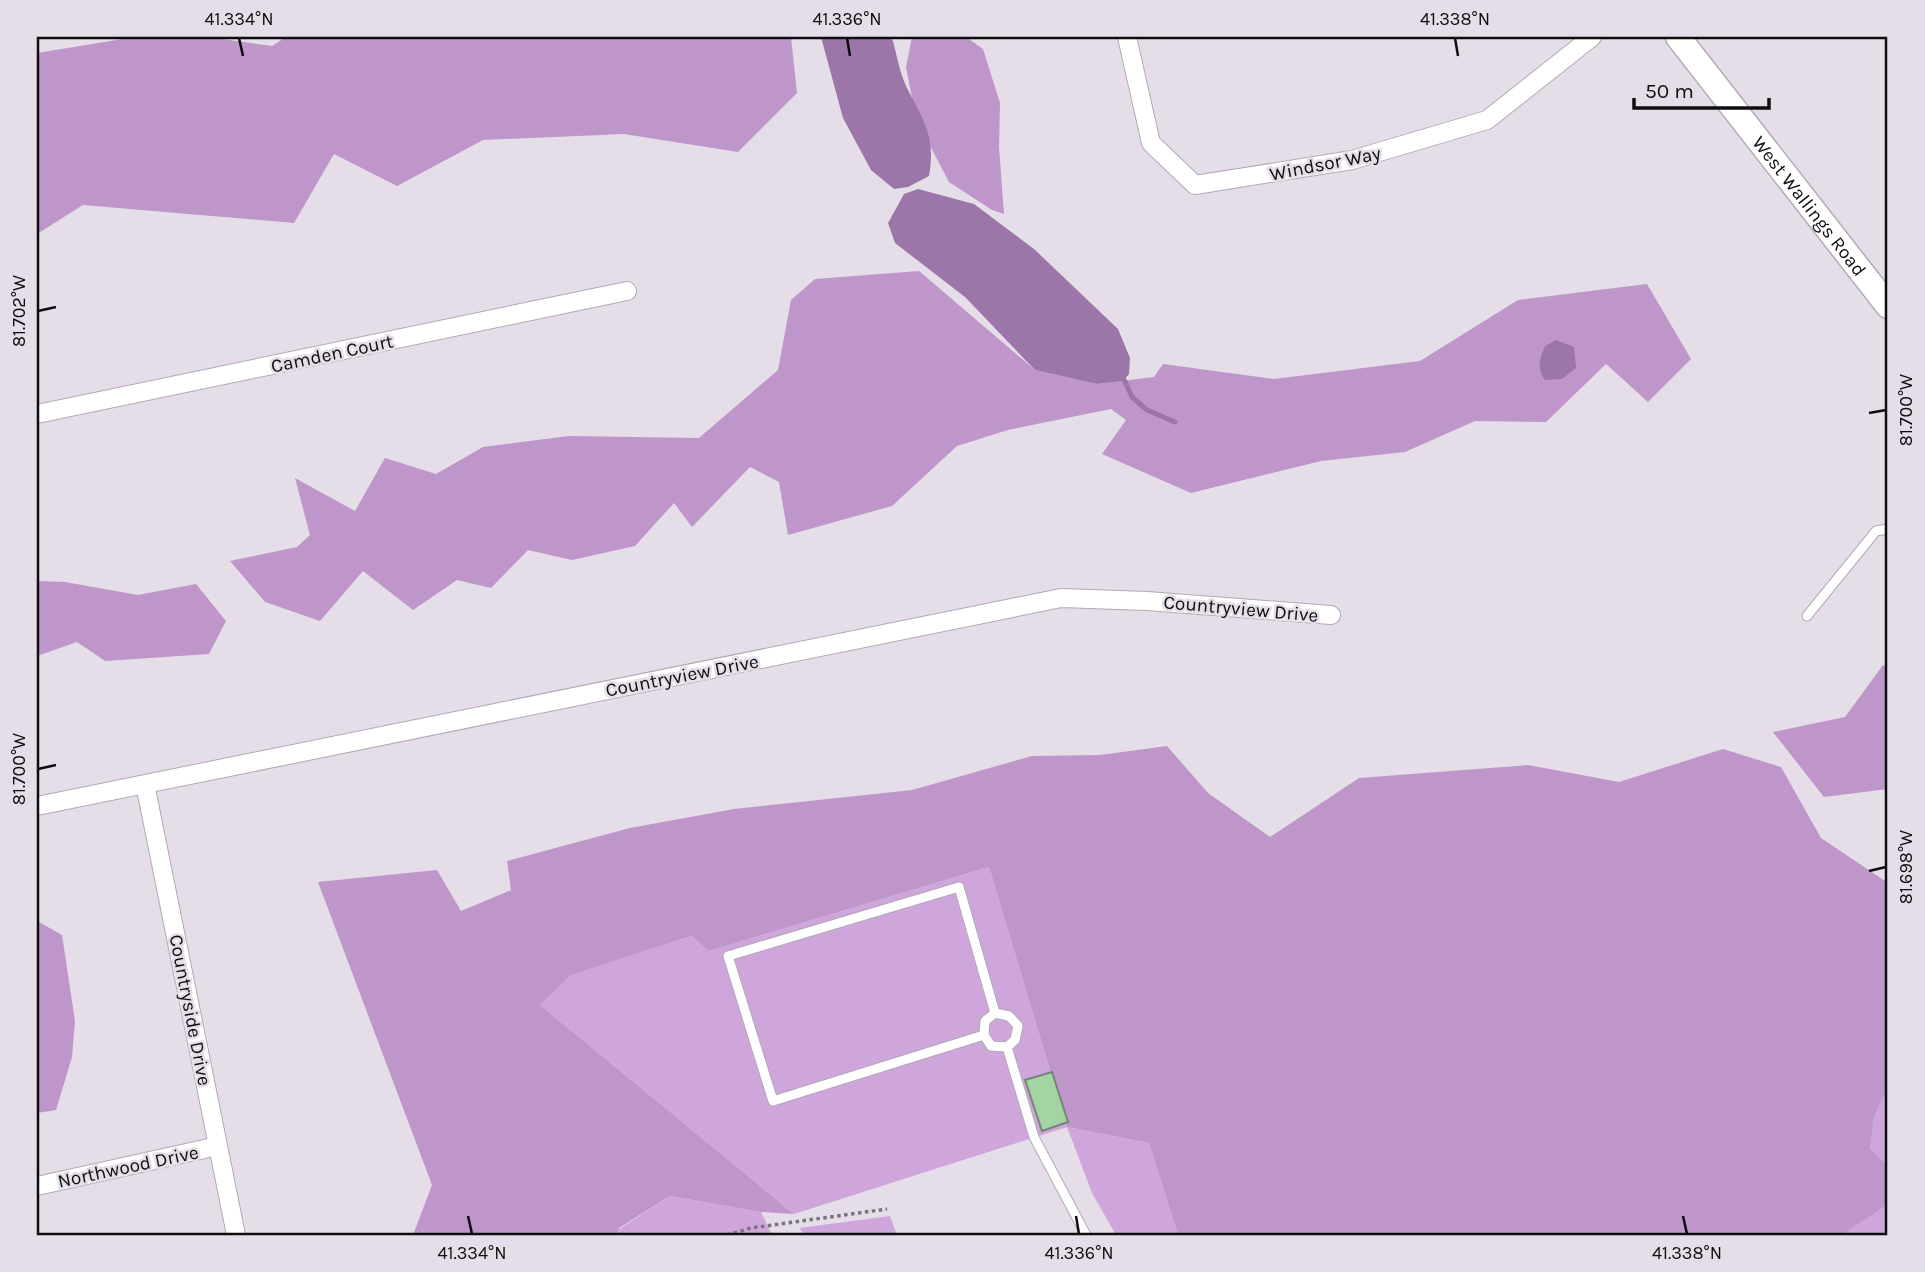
<svg xmlns="http://www.w3.org/2000/svg" width="1925" height="1272" viewBox="0 0 1925 1272" font-family="Karla,sans-serif">
<style>
.green{fill:#cfa6db}
.forest{fill:#be96ca}
.water{fill:#9c76a8}
.lines{fill:none;stroke-linecap:round;stroke-linejoin:round}
.stream{stroke:#9c76a8;stroke-width:5}
.building{fill:#a3d5a3;stroke:#7a837a;stroke-width:2}
.lane-casing{stroke:#b1aab4;stroke-width:11}
.street-casing{stroke:#b1aab4;stroke-width:20}
.secondary-casing{stroke:#b1aab4;stroke-width:27}
.path{stroke:#79737a;stroke-width:3.5;stroke-dasharray:3.5 3.5;stroke-linecap:butt}
.lane{stroke:#fff;stroke-width:9}
.street{stroke:#fff;stroke-width:18}
.secondary{stroke:#fff;stroke-width:24}
.ticks{fill:none;stroke:#0f0c10;stroke-width:2.5}
.labels{text-anchor:middle;stroke-width:5;stroke-linejoin:round;paint-order:stroke}
.street-label{font-size:19px;fill:#0f0c10;stroke:#e5dde7}
.neatline{fill:none;stroke:#0f0c10;stroke-width:2.5}
.ticks-label{font-size:18px;text-anchor:middle;fill:#0f0c10}
</style>
<rect width="100%" height="100%" fill="#e5dde7"/>
<path class="green" d="M989 867 1067 1127 1149 1143 1178 1235H1116L1092 1193 1067 1127 794 1214 540 1005 570 975 691 936 709 951Z
M1888 1087V1167L1870 1148 1874 1117Z
M670 1196 761 1212 772 1235H617L619 1229Z
M1888 1200 1887 1235H1810Z
M890 1216 897 1235H805L799 1228Z"/>
<path class="forest" d="M135 37H208L272 46 286 37H791L797 93 738 152 624 134 483 140 397 186 334 154 294 223 83 205 37 234V53Z
M912 37H966L983 49 1000 103 999 147 1004 214 992 210 949 182 916 119 906 67Z
M919 271 1035 370 1097 384 1154 377 1163 364 1274 379 1420 361 1518 300 1647 284 1691 359 1648 402 1606 364 1546 422 1475 421 1405 452 1321 461 1191 493 1102 454 1126 420 1111 409 1008 430 957 446 892 506 788 535 779 482 750 467 692 527 674 503 635 546 572 560 528 550 491 588 457 580 413 610 363 571 320 621 265 602 230 561 297 547 310 535 295 478 355 511 385 458 436 474 483 447 569 436 699 438 778 370 791 300 815 279Z
M37 581 65 582 138 595 196 584 226 621 209 654 105 661 77 642 37 656Z
M1883 665 1888 668V789L1824 797 1773 732 1845 717Z
M1167 746 1208 793 1270 837 1359 778 1528 765 1619 782 1723 749 1781 767 1821 838 1888 883V1087L1874 1117 1870 1148 1888 1167V1204L1841 1235H1178L1149 1143 1067 1127 989 867 709 951 691 936 571 975 540 1005 794 1214 761 1212 670 1196 619 1228 617 1235H413L432 1185 318 882 437 870 461 911 511 890 507 861 630 828 734 809 912 790 1032 756 1100 755Z
M37 921 62 935 75 1021 72 1057 56 1110 37 1113Z"/>
<path class="water" d="M821 37H889L893 41C897 56 900 74 907 88 924 122 936 136 929 176L908 187 894 189 871 170 843 118Z
M918 189 974 204 1034 249 1118 329 1130 358 1129 374 1123 381 1097 384 1035 370 965 297 895 243 888 223 904 194Z
M1556 340 1574 347 1576 368 1562 379 1545 380C1536 369 1540 357 1545 346Z"/>
<g class="lines">
<path class="stream" d="M1121 373 1132 397 1147 410 1175 422"/>
</g>
<path class="building" d="M1052 1072 1068 1122 1042 1131 1025 1080Z"/>
<g class="lines">
<g class="lane-casing">
<path id="lane" d="M1807 616 1876 531 1888 529
M995 1013 1009 1016 1018 1026 1015 1040 1007 1047
M984 1035 773 1101 728 956 959 887 995 1013 985 1021 984 1035 991 1046 1007 1047 1034 1137 1086 1235"/>
</g>
<g class="street-casing">
<path id="street" d="M1127 37 1151 143 1195 185 1352 160 1487 120 1592 37
M37 414 627 291
M145 784 236 1235
M37 806 1061 598 1147 601 1331 615
M37 1186 218 1146"/>
</g>
<g class="secondary-casing">
<g id="secondary">
<path id="s1" d="M1678 37 1888 306"/>
</g>
</g>
<path class="path" d="M727 1235 751 1228 887 1209"/>
<use href="#lane" class="lane"/>
<use href="#street" class="street"/>
<use href="#secondary" class="secondary"/>
</g>
<path class="ticks" d="M239 38 243 56M847 38 850 56M1455 38 1458 56M38 311 56 307M1869 413 1886 410M38 769 56 765M1869 871 1886 867M468 1216 472 1234M1076 1216 1079 1234M1683 1216 1687 1234"/>
<g class="labels">
<g class="street-label">
<text transform="translate(1325 163) rotate(-11)" y="7">Windsor Way</text>
<text dy="7" stroke="none"><textPath href="#s1" startOffset="214">West Wallings Road</textPath></text>
<text transform="translate(332 353) rotate(-12)" y="7">Camden Court</text>
<text transform="translate(1241 608) rotate(5)" y="7">Countryview Drive</text>
<text transform="translate(682 675) rotate(-11)" y="7">Countryview Drive</text>
<text transform="translate(191 1010) rotate(79)" y="7">Countryside Drive</text>
<text transform="translate(128 1166) rotate(-12)" y="7">Northwood Drive</text>
</g>
</g>
<rect width="1925" height="1272" fill="none" stroke="#e5dde7" stroke-width="77"/>
<path d="M1634 98v10h135v-10" fill="none" stroke="#0f0c10" stroke-width="3.5"/>
<text x="1645" y="98" font-size="21" fill="#0f0c10" stroke="#e5dde7" stroke-width="5" paint-order="stroke">50 m</text>
<rect x="38" y="38" width="1848" height="1196" class="neatline"/>
<g class="ticks-label">
<text x="239" y="25">41.334°N</text>
<text x="847" y="25">41.336°N</text>
<text x="1455" y="25">41.338°N</text>
<text transform="translate(19 311) rotate(-90)" y="6">81.702°W</text>
<text transform="translate(1906 410) rotate(-90)" y="6">81.700°W</text>
<text transform="translate(19 769) rotate(-90)" y="6">81.700°W</text>
<text transform="translate(1906 867) rotate(-90)" y="6">81.698°W</text>
<text x="472" y="1259">41.334°N</text>
<text x="1079" y="1259">41.336°N</text>
<text x="1687" y="1259">41.338°N</text>
</g>
</svg>
